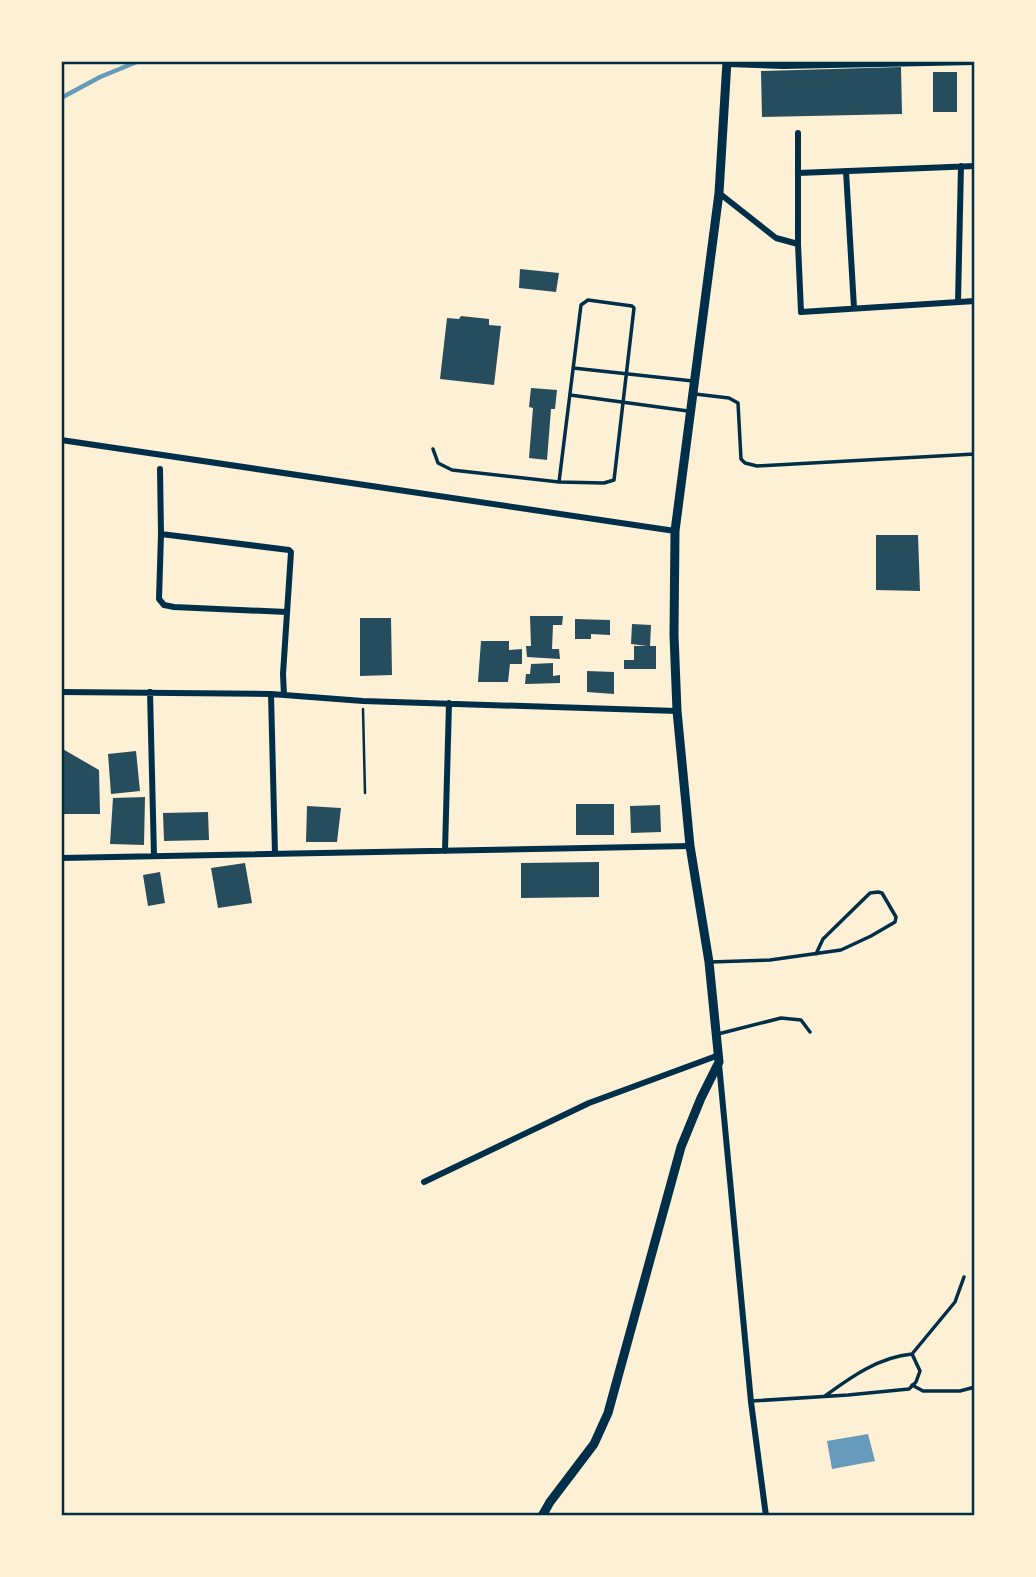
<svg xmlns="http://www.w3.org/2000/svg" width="1036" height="1577" viewBox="0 0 1036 1577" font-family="Manrope,sans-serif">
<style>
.water{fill:#669bbc}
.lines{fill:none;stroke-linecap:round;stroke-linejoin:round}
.stream{stroke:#669bbc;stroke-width:4.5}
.building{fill:#264d5e}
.path{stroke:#003049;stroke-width:2.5}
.service{stroke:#003049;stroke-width:3.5}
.minor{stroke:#003049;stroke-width:6}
.secondary{stroke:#003049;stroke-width:9}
.neatline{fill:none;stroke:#003049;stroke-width:2.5}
</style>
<rect width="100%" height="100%" fill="#fdf0d5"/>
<path class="water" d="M868 1434 875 1461 832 1469 827 1441Z"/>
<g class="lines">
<path class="stream" d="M61 98 100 77 139 61"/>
</g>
<path class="building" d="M901 67 902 114 762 117 761 71Z
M933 72H957V112H933Z
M520 269 559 273 556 292 519 288Z
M461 316 489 319V325L501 326 494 385 440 379 447 318 459 319Z
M531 388 557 390 555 409H551L547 460 529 458 533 408 529 407Z
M876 535H918L920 591 876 590Z
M530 616H563L562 625H553L552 649H559L560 659 527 657 526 646H531Z
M360 618H391L392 675 360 676Z
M575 619 610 620V635L591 634V639H575Z
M632 624 651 625 650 646H656V669H624V660H634V646H647L631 644Z
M481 641H509V650L522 649V664H510L508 682H478Z
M553 663V676L560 675V683L525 684 526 674H530L531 664Z
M587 671 614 672V694L587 692Z
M61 748 99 770 100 814H61Z
M136 751 140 791 111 794 108 754Z
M145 797 144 845 110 844 113 798Z
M576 804H614V835H576Z
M660 805 661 832 631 833 630 806Z
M307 806 341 808 337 842H306Z
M208 812 209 840 164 841 163 813Z
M599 862V897L521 898V863Z
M245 863 252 903 218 908 211 868Z
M160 872 165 903 148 906 143 875Z"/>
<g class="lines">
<path class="path" d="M363 709 365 793"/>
<path class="service" d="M588 300 632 306 634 308 614 480 604 483 559 482 581 305Z
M573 368 693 381
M695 394 729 398 738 403 741 459 745 463 757 466 975 454
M570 395 688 411
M433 449 438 463 452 470 559 482
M710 962 770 960 841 950 871 936 895 922 896 917 882 893 878 892 870 893 823 939 816 954
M718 1034 781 1018 801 1020 810 1032
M912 1385 923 1391H960L975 1387
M825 1396C851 1377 879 1357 912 1354L955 1302 964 1277
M752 1401 848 1395 909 1389 916 1382 920 1371 912 1354"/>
<path class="minor" d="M727 64 783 66 975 62
M798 133V244L801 312 975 301
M846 171 854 308
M798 173 975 166
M719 193 776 238 798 244
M958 302 961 166
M61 440 675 531
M160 469 161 534 159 599 164 605 174 607 287 612
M161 534 289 550 291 552 283 674 284 695
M61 692 271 694 363 701 677 711
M150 692 154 856
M271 694 275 854
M445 851 449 703
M61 858 690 846
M719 1064 751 1402 766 1516
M424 1182 589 1103 719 1055"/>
<path class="secondary" d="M542 1516 550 1502 594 1444 608 1413 681 1147 701 1098 719 1062 709 962 690 846 677 711 674 635 675 531 719 193 727 61"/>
</g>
<rect width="1036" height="1577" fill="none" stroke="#fdf0d5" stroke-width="126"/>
<rect x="63" y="63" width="910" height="1451" class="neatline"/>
</svg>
